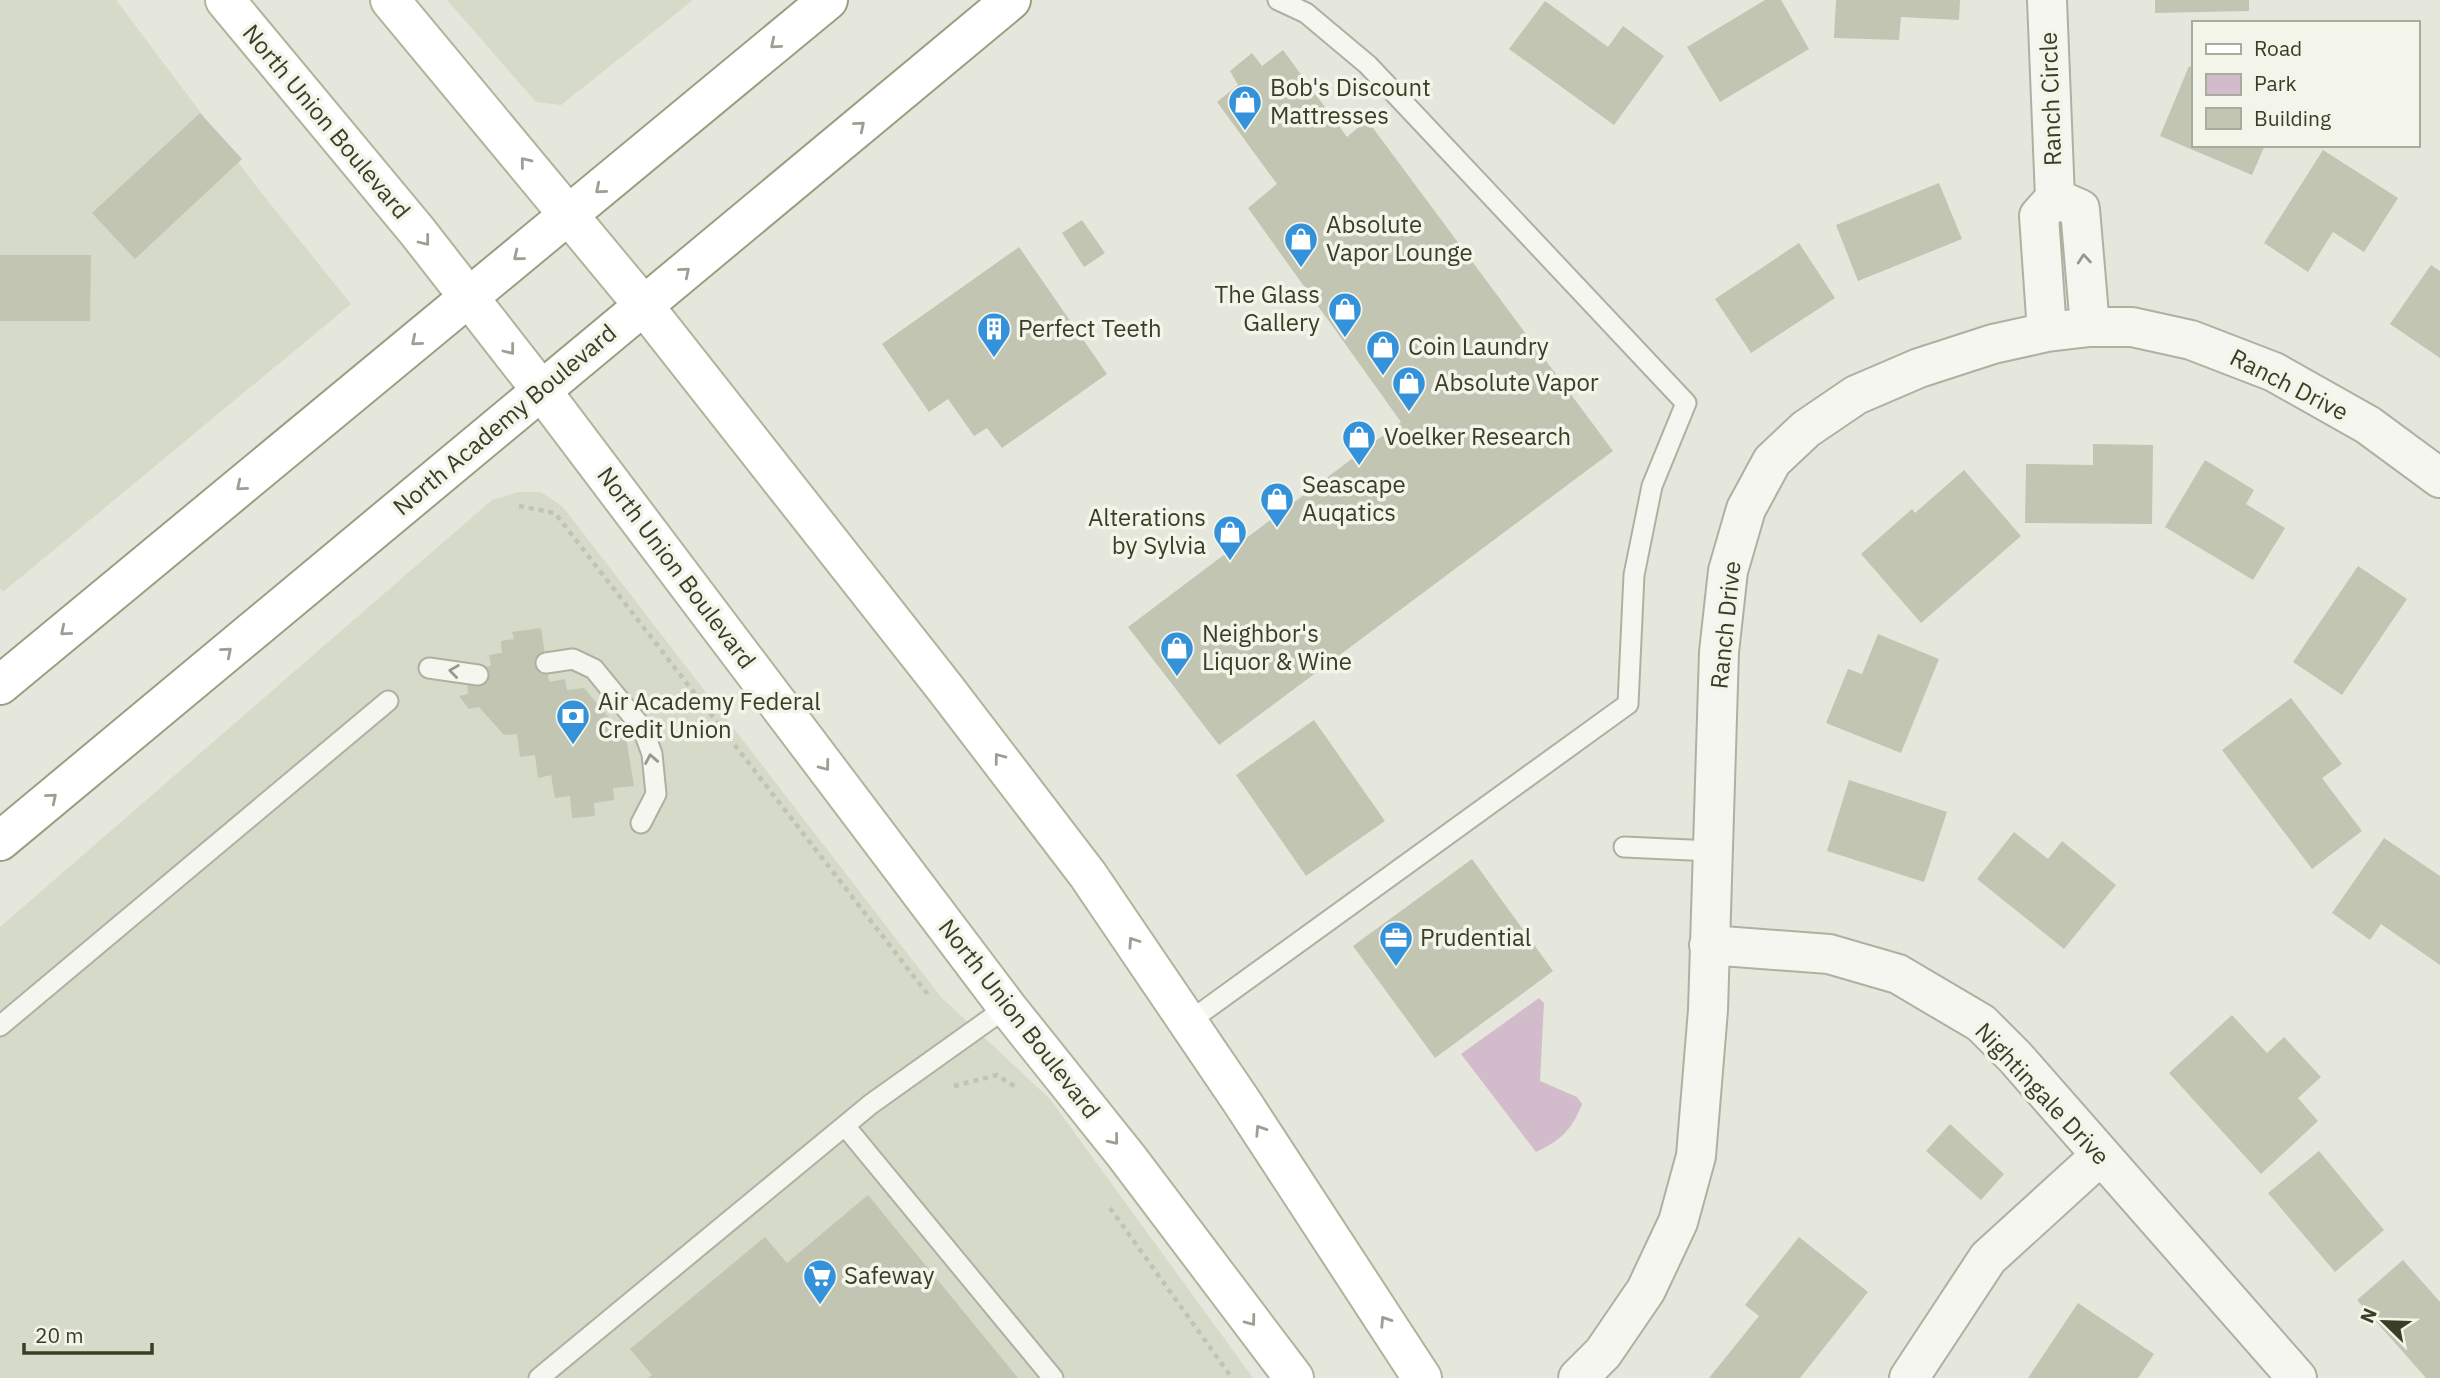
<svg xmlns="http://www.w3.org/2000/svg" width="2440" height="1378" viewBox="0 0 2440 1378" font-family="'IBM Plex Sans',sans-serif">
<style>
.built{fill:#d6dac9}
.green{fill:#d2bccb}
.building{fill:#c1c5b2}
.lines{fill:none;stroke-linecap:round;stroke-linejoin:round}
.service-casing{stroke:#aeb1a1;stroke-width:23}
.minor-casing{stroke:#aeb1a1;stroke-width:42}
.primary-casing{stroke:#afb49a;stroke-width:42}
.trunk-casing{stroke:#9a9f82;stroke-width:42}
.path{stroke:#c0c3b6;stroke-width:4.5;stroke-dasharray:5 5;stroke-linecap:butt}
.service{stroke:#f4f6ef;stroke-width:19}
.minor{stroke:#f4f6ef;stroke-width:38}
.primary{stroke:#fff;stroke-width:38}
.trunk{stroke:#fff;stroke-width:38}
.oneway{stroke:#9c9f92}
.oneway2{stroke:#969a8a}
.labels{text-anchor:middle;stroke-width:7;stroke-linejoin:round;paint-order:stroke}
.poi-label{font-size:24px;fill:#393f24;stroke:#f3f5eb;text-anchor:start}
.street-label{font-size:24px;fill:#393f24;stroke:#f3f5eb}
</style>
<rect width="100%" height="100%" fill="#e5e7dc"/>
<path class="built" d="M0 0H116L259 190 351 304 3 592 0 588Z
M447 0H693L561 105 536 102Z
M519 492H541L563 507 941 997 1050 1099 1253 1378H0V927L492 500Z"/>
<path class="green" d="M1539 998 1544 1003 1540 1081 1577 1097 1582 1104C1572 1130 1560 1141 1536 1152L1461 1054Z"/>
<path class="building" d="M1765 0H1781L1809 49 1720 102 1687 47Z
M1836 0H1960L1959 20 1901 17 1899 40 1834 38Z
M2155 0H2249V11L2155 13Z
M1545 1 1608 47 1623 26 1664 56 1614 125 1509 49Z
M1283 50 1347 137 1367 120 1613 451 1219 745 1128 627 1401 422 1248 208 1277 184 1217 102 1238 85 1230 71 1252 53 1262 66Z
M2189 66 2193 68V145H2265L2252 175 2160 136Z
M200 113 242 159 135 259 92 213Z
M2323 150 2398 198 2364 252 2333 232 2308 272 2264 243Z
M1939 183 1962 239 1858 281 1836 225Z
M1082 220 1105 253 1084 267 1062 233Z
M1799 243 1835 298 1751 353 1715 299Z
M1019 247 1107 374 1002 448 987 428 974 436 948 399 929 412 882 344Z
M0 255H91L90 321H0Z
M2431 265 2440 271V358L2390 324Z
M2093 444 2153 445 2152 524 2025 523 2026 464 2093 465Z
M2205 460 2254 490 2246 504 2285 528 2253 580 2165 527Z
M1964 470 2021 536 1921 623 1861 554 1912 509 1915 513Z
M2358 566 2407 599 2342 695 2293 662Z
M541 628 549 682 565 679 567 690 584 688 626 738 634 786 613 788 614 800 594 803 595 816 572 818 570 796 555 798 551 775 538 778 535 755 520 757 517 734 504 735 479 707 469 709 459 696 468 694 467 682 477 668 491 666 489 655 502 653 501 641 514 639 512 632Z
M1878 634 1939 659 1901 753 1826 723 1848 669 1862 674Z
M2291 698 2342 764 2322 778 2362 831 2312 869 2222 750Z
M1314 720 1385 821 1306 876 1236 775Z
M1849 780 1947 812 1924 882 1827 851Z
M2014 832 2048 859 2062 841 2116 885 2064 949 1977 879Z
M2384 838 2440 876V965L2381 924 2370 940 2332 913Z
M1472 859 1553 971 1435 1058 1353 946Z
M2232 1015 2267 1053 2284 1037 2321 1077 2298 1098 2318 1121 2261 1174 2169 1073Z
M1950 1124 2004 1174 1981 1200 1926 1151Z
M2319 1151 2384 1230 2335 1272 2268 1193Z
M868 1195 1018 1378H647L652 1375 630 1349 765 1237 787 1263Z
M1799 1237 1868 1292 1800 1378H1709L1759 1316 1745 1305Z
M2403 1260 2440 1302V1378H2426L2357 1300Z
M2078 1303 2154 1354 2138 1378H2028Z"/>
<g class="lines">
<g class="service-casing">
<path id="service" d="M546 663 573 659 594 669 643 729 652 754 656 794 641 823
M429 668 478 675
M1624 847 1712 851
M1187 1023 1628 704 1634 575 1652 486 1686 403 1368 65 1306 13 1278 0
M0 1026 388 701
M845 1126 1053 1378
M539 1378 871 1104 1007 1007"/>
</g>
<g class="minor-casing">
<path id="minor" d="M2055 198 2080 209 2090 327
M2047 332 2039 216 2055 198 2047 0
M1709 945 1829 954 1898 974 1981 1023 2015 1057 2297 1378
M1578 1378 1603 1353 1646 1290 1678 1222 1696 1156 1708 1010 1719 652 1728 571 1746 509 1772 461 1806 429 1856 395 1919 368 1993 344 2047 332 2090 327H2132L2191 340 2274 372 2368 425 2440 478
M1909 1378 1988 1258 2100 1156"/>
</g>
<g class="primary-casing">
<path id="primary" d="M225 0 417 231 541 390 1007 1007 1127 1157 1294 1378
M390 0 644 306 945 688 1088 875 1242 1102 1422 1378"/>
</g>
<g class="trunk-casing">
<path id="trunk" d="M0 685 828 0
M0 841 1011 0"/>
</g>
<path class="path" d="M519 506 555 513 929 996
M954 1086 997 1075 1017 1088
M1110 1208 1232 1378"/>
<use href="#service" class="service"/>
<use href="#minor" class="minor"/>
<use href="#primary" class="primary"/>
<use href="#trunk" class="trunk"/>
</g>
<defs><path id="oneway-chevron" d="M-2-3.5L2.5 0L-2 3.5" fill="none" stroke-width="1.6" stroke-linecap="round" stroke-linejoin="round" transform="scale(1.75)"/></defs>
<g class="oneway">
<use href="#oneway-chevron" transform="translate(775 44) rotate(140)"/>
<use href="#oneway-chevron" transform="translate(860 126) rotate(-40)"/>
<use href="#oneway-chevron" transform="translate(525 162) rotate(-129)"/>
<use href="#oneway-chevron" transform="translate(600 189) rotate(140)"/>
<use href="#oneway-chevron" transform="translate(425 241) rotate(52)"/>
<use href="#oneway-chevron" transform="translate(518 256) rotate(141)"/>
<use href="#oneway-chevron" transform="translate(685 272) rotate(-40)"/>
<use href="#oneway-chevron" transform="translate(416 341) rotate(140)"/>
<use href="#oneway-chevron" transform="translate(510 350) rotate(52)"/>
<use href="#oneway-chevron" transform="translate(241 486) rotate(140)"/>
<use href="#oneway-chevron" transform="translate(65 631) rotate(140)"/>
<use href="#oneway-chevron" transform="translate(227 652) rotate(-40)"/>
<use href="#oneway-chevron" transform="translate(999 758) rotate(-127)"/>
<use href="#oneway-chevron" transform="translate(825 766) rotate(53)"/>
<use href="#oneway-chevron" transform="translate(52 798) rotate(-40)"/>
<use href="#oneway-chevron" transform="translate(1133 942) rotate(-124)"/>
<use href="#oneway-chevron" transform="translate(1260 1130) rotate(-123)"/>
<use href="#oneway-chevron" transform="translate(1114 1140) rotate(51)"/>
<use href="#oneway-chevron" transform="translate(1251 1321) rotate(53)"/>
<use href="#oneway-chevron" transform="translate(1385 1321) rotate(-123)"/>
</g>
<g class="oneway2">
<use href="#oneway-chevron" transform="translate(2084 259) rotate(-95)"/>
<use href="#oneway-chevron" transform="translate(454 671) rotate(-172)"/>
<use href="#oneway-chevron" transform="translate(651 759) rotate(-100)"/>
</g>
<defs>
<g id="shop-pin" transform="scale(1.75)"><path d="M0 17L-7.5 6A9.5 9.5 0 1 1 7.5 6Z" fill="#3392da" stroke="#f3f5eb"/><path d="M-5-2.5h2.3a2.7 3.5 0 0 1 5.4 0H5L5.5 6h-11ZM-1.5-2.5h3a1.5 2.3 0 0 0-3 0Z" fill="#fff"/></g>
<g id="building-pin" transform="scale(1.75)"><path d="M0 17L-7.5 6A9.5 9.5 0 1 1 7.5 6Z" fill="#3392da" stroke="#f3f5eb"/><path d="M-4-6H4V6H1V3H-1V6H-4ZM-2.5-4.3h1.7v1.8h-1.7ZM.8-4.3h1.7v1.8H.8ZM-2.5-1h1.7V.8h-1.7ZM.8-1h1.7V.8H.8Z" fill="#fff"/></g>
<g id="bank-pin" transform="scale(1.75)"><path d="M0 17L-7.5 6A9.5 9.5 0 1 1 7.5 6Z" fill="#3392da" stroke="#f3f5eb"/><path d="M-6-4H6V4H-6ZM0-2.3a2.3 2.3 0 1 0 0 4.6a2.3 2.3 0 1 0 0-4.6Z" fill="#fff"/></g>
<g id="office-pin" transform="scale(1.75)"><path d="M0 17L-7.5 6A9.5 9.5 0 1 1 7.5 6Z" fill="#3392da" stroke="#f3f5eb"/><path d="M-6-3h4V-5.5h4V-3h4V5H-6ZM-1-4.5V-3h2v-1.5ZM-6 0V1H6V0Z" fill="#fff"/></g>
<g id="supermarket-pin" transform="scale(1.75)"><path d="M0 17L-7.5 6A9.5 9.5 0 1 1 7.5 6Z" fill="#3392da" stroke="#f3f5eb"/><path d="M-6-5.5h2.5l.6 2H6L4.5 2H-2.5L-4.4-4H-6ZM-1.5 3.2a1.3 1.3 0 1 0 .1 0ZM3 3.2a1.3 1.3 0 1 0 .1 0Z" fill="#fff"/></g>
</defs>
<g fill-rule="evenodd">
<use href="#shop-pin" x="1245" y="102"/>
<use href="#shop-pin" x="1301" y="239"/>
<use href="#shop-pin" x="1345" y="309"/>
<use href="#building-pin" x="994" y="329"/>
<use href="#shop-pin" x="1383" y="347"/>
<use href="#shop-pin" x="1409" y="383"/>
<use href="#shop-pin" x="1359" y="437"/>
<use href="#shop-pin" x="1277" y="499"/>
<use href="#shop-pin" x="1230" y="532"/>
<use href="#shop-pin" x="1177" y="648"/>
<use href="#bank-pin" x="573" y="716"/>
<use href="#office-pin" x="1396" y="938"/>
<use href="#supermarket-pin" x="820" y="1276"/>
</g>
<g class="labels">
<g class="poi-label">
<text x="1270" y="96">Bob's Discount<tspan x="1270" dy="28">Mattresses</tspan></text>
<text x="1326" y="233">Absolute<tspan x="1326" dy="28">Vapor Lounge</tspan></text>
<text x="1320" y="303" text-anchor="end">The Glass<tspan x="1320" dy="28">Gallery</tspan></text>
<text x="1018" y="337">Perfect Teeth</text>
<text x="1408" y="355">Coin Laundry</text>
<text x="1434" y="391">Absolute Vapor</text>
<text x="1384" y="445">Voelker Research</text>
<text x="1302" y="493">Seascape<tspan x="1302" dy="28">Auqatics</tspan></text>
<text x="1206" y="526" text-anchor="end">Alterations<tspan x="1206" dy="28">by Sylvia</tspan></text>
<text x="1202" y="642">Neighbor's<tspan x="1202" dy="28">Liquor &amp; Wine</tspan></text>
<text x="598" y="710">Air Academy Federal<tspan x="598" dy="28">Credit Union</tspan></text>
<text x="1420" y="946">Prudential</text>
<text x="844" y="1284">Safeway</text>
</g>
<g class="street-label">
<text transform="translate(2051 99) rotate(-92)" y="8">Ranch Circle</text>
<text transform="translate(326 122) rotate(50)" y="8">North Union Boulevard</text>
<text transform="translate(2289 385) rotate(27)" y="8">Ranch Drive</text>
<text transform="translate(505 420) rotate(-40)" y="8">North Academy Boulevard</text>
<text transform="translate(676 568) rotate(53)" y="8">North Union Boulevard</text>
<text transform="translate(1726 625) rotate(-84)" y="8">Ranch Drive</text>
<text transform="translate(1019 1019) rotate(52)" y="8">North Union Boulevard</text>
<text transform="translate(2042 1094) rotate(47)" y="8">Nightingale Drive</text>
</g>
</g>
<rect x="2192" y="21" width="228" height="126" fill="#f3f5eb" stroke="#a9ac9b" stroke-width="2"/>
<rect x="2206" y="44" width="35" height="10" fill="#ffffff" stroke="#a9ac9b" stroke-width="2"/>
<text x="2254" y="56" font-size="21" fill="#393f24">Road</text>
<rect x="2206" y="74" width="35" height="21" fill="#d2bccb" stroke="#a9ac9b" stroke-width="2"/>
<text x="2254" y="91" font-size="21" fill="#393f24">Park</text>
<rect x="2206" y="108" width="35" height="21" fill="#c1c5b2" stroke="#a9ac9b" stroke-width="2"/>
<text x="2254" y="126" font-size="21" fill="#393f24">Building</text>
<g transform="translate(2384 1322) rotate(293)" stroke="#f3f5eb" stroke-width="5" paint-order="stroke">
<path d="M0-5L12 26L0 18L-12 26Z" fill="#393f24"/>
<text y="-10" font-size="19" font-weight="bold" text-anchor="middle" fill="#393f24">N</text>
</g>
<path d="M24 1343v10h128v-10" fill="none" stroke="#393f24" stroke-width="3.5"/>
<text x="35" y="1343" font-size="21" fill="#393f24" stroke="#f3f5eb" stroke-width="5" paint-order="stroke">20 m</text>
</svg>
